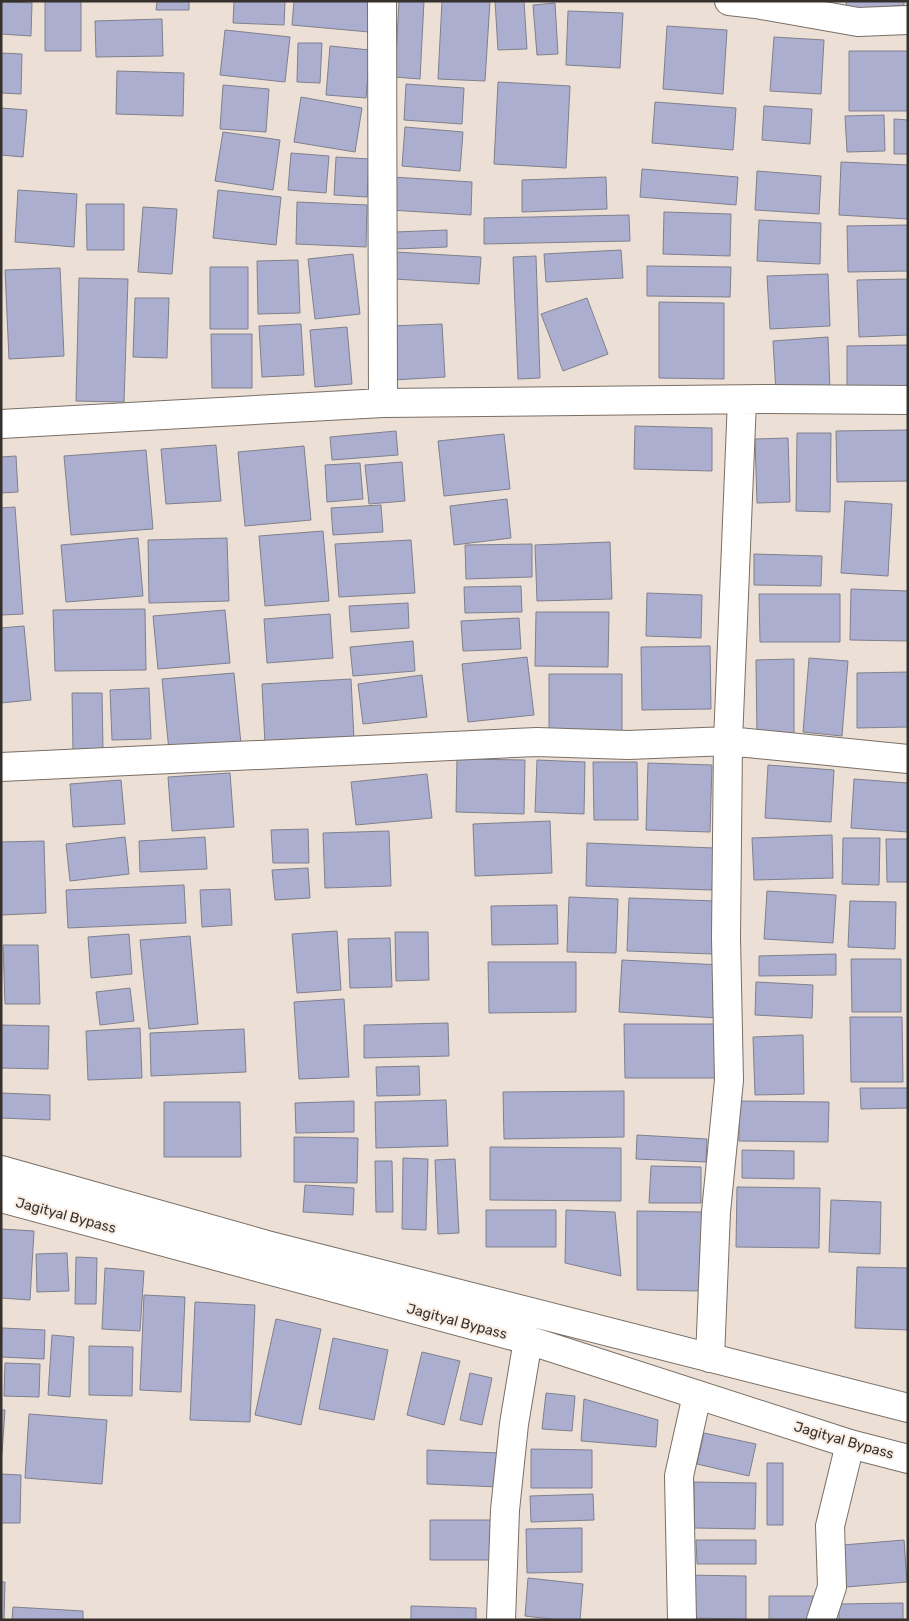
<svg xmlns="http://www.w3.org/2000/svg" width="909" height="1621" viewBox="0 0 909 1621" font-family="Rubik,sans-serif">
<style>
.building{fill:#acaecf;stroke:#7f808d}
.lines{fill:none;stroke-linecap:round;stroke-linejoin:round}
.minor-casing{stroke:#7a6f65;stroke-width:30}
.primary-casing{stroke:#7a6f65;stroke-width:30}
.minor{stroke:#fff;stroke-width:28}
.primary{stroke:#fff;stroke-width:28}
.labels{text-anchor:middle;stroke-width:4;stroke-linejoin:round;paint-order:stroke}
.street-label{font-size:14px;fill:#35302c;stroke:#f9ece2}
</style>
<rect width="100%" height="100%" fill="#ecdfd5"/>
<path class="building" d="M45 1H81V51H45Z
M157 1H189V10H156Z
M234 1H285L284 25 233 23Z
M294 1H372L369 32 292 25Z
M399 1H424L420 79 395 77Z
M442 1H490L485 81 438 79Z
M495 1H524L527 49 498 50Z
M846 1H904V5L847 10Z
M1 2 32 3 31 36 1 34Z
M555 3 558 54 537 55 533 5Z
M568 11 623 13 620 68 566 65Z
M162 19 163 56 96 57 95 21Z
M667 26 727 30 723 94 663 89Z
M225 30 290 37 285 82 220 75Z
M774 37 824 40 821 94 770 91Z
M298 43H322L320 83 297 82Z
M330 46 370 50 366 98 326 95Z
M849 51H908V111H849Z
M1 53 22 54 21 94 1 93Z
M117 71 184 73 183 116 116 114Z
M498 82 570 86 566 168 494 164Z
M406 84 464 88 462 124 404 120Z
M223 85 269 89 266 132 220 129Z
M301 97 362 108 355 152 294 142Z
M655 102 736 108 733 150 652 143Z
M764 106 812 109 810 144 762 140Z
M1 108 27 110 23 157 1 155Z
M884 115 885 151 847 152 845 116Z
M894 119 908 120V154H894Z
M405 127 463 132 460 171 402 166Z
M223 132 280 140 273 190 215 181Z
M291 153 329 156 326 193 288 190Z
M336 157 369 159 367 197 334 195Z
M841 162 908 165V219L839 215Z
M642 169 738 177 736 205 640 197Z
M757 171 821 176 819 214 755 210Z
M393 177 472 182 471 215 390 210Z
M606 177 607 209 522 212V180Z
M18 190 77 194 74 247 15 242Z
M218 190 281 197 276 245 213 238Z
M297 202 367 205 366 247 296 244Z
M86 204H124V250H87Z
M143 207 177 209 172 274 138 272Z
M664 212 731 214 730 256 663 254Z
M629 215 630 241 484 244V218Z
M759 220 821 223 820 264 757 261Z
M908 225V271L848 272 847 226Z
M447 230V247L396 249 395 232Z
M621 250 623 278 546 282 544 254Z
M396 252 481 257 479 284 394 279Z
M353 254 360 314 315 319 308 259Z
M536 256 540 378 518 379 513 257Z
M298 260 300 313 258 314 257 261Z
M647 266 731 267 730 297 647 296Z
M210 267H248V329H210Z
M60 268 64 356 9 359 5 270Z
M828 274 830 326 770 329 767 276Z
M79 278 128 279 124 402 76 401Z
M908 279V335L859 337 857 280Z
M135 298H169L167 358 133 357Z
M587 298 608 354 563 371 541 314Z
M659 302 724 303V379L659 378Z
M301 324 304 375 262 377 259 326Z
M442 324 445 377 393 380 391 326Z
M347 327 352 384 315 387 310 330Z
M211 334H252V388H212Z
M828 337 830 390 776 393 773 341Z
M908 345V386L847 387V346Z
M635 426 712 428V471L634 469Z
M908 430V481L837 482 836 431Z
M396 431 398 455 332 460 330 437Z
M797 433H831L830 512 796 511Z
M504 434 510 489 444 496 438 441Z
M788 438 790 502 757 503 755 439Z
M216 445 221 501 166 504 161 449Z
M304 446 311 520 245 526 238 452Z
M146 450 153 529 71 535 64 456Z
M16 456 18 492 1 493V457Z
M402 462 405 501 369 504 365 465Z
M360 463 363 499 327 502 325 465Z
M507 499 511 538 454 545 450 506Z
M845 501 892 504 888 576 841 573Z
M381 505 383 532 333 535 331 508Z
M15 507 23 614 1 615V508Z
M323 531 329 601 265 606 259 536Z
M138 538 143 596 66 602 61 545Z
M227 538 229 601 149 603 148 540Z
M411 540 415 593 339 597 335 544Z
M610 542 612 599 537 601 535 545Z
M532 544V577L466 579 465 545Z
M754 554 822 556 821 586 754 585Z
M521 586 522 612 465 613 464 587Z
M851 589 908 591V641L850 640Z
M647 593 702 595 701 638 646 636Z
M759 594H840V642H760Z
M408 603 409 628 351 632 349 606Z
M145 609 146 670 55 671 53 610Z
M225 610 230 663 158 669 153 616Z
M536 612H609L608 667 535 666Z
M330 614 333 658 267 663 264 619Z
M519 618 521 649 463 651 461 621Z
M24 626 31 700 1 703V628Z
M413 641 415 671 353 676 350 647Z
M710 646 711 709 642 710 641 647Z
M527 657 534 715 468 722 462 664Z
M809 658 848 661 842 736 803 732Z
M794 659V735H757L756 660Z
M908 672V727L857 728V673Z
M234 673 241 744 169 751 162 679Z
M549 674H622V731L549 730Z
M422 675 427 717 363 724 358 684Z
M351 679 354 740 265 745 262 684Z
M149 688 151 739 112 740 110 690Z
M72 693H102L103 749 73 750Z
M457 759 525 760 524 814 456 812Z
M537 760 585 762 584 814 535 812Z
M593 762H637L638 820H594Z
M648 763 712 765 710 832 646 830Z
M768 765 834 770 831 822 765 818Z
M230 773 234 827 172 831 168 777Z
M427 774 432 818 356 825 351 782Z
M854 779 908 783V832L851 828Z
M121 780 125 824 73 827 70 784Z
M550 821 552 873 475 876 473 824Z
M308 829 309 863H273L271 830Z
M389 831 391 886 325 888 323 833Z
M832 835 833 878 754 880 752 838Z
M125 837 129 874 70 881 66 844Z
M205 837 207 869 140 872 139 841Z
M843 838H880L879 885 842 884Z
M886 839H908V882H887Z
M44 841 46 913 1 915V842Z
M587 843 714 848 712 890 586 886Z
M308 868 310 898 275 900 272 870Z
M184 885 186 923 68 928 66 890Z
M230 889 232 925 202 927 200 890Z
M767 891 836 895 833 943 764 939Z
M569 897 618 899 616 953 567 952Z
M629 898 716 901 714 954 627 951Z
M850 901 896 902 895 949 848 947Z
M557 905 558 944 492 945 491 906Z
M337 931 341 990 297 993 292 934Z
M395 932H428L429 980 396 981Z
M129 934 132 974 91 978 88 937Z
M190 936 198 1024 149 1029 140 940Z
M390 938 392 987 350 988 348 939Z
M3 945H38L40 1004H5Z
M836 954V975L759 976V956Z
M851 959H901V1012H852Z
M622 960 721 965 718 1018 619 1012Z
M488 962H576V1012L489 1013Z
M756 982 813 985 812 1018 755 1015Z
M130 988 134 1021 100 1025 96 992Z
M344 999 349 1077 299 1079 294 1002Z
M850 1017H902L903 1082H851Z
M448 1023 449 1056 364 1058V1025Z
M624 1024H722L723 1078H625Z
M1 1025 49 1026 48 1069 1 1068Z
M140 1028 142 1078 88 1080 86 1031Z
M244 1029 246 1072 151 1076 150 1033Z
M803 1035 804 1094 755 1095 753 1037Z
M419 1066 420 1095 377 1096 376 1067Z
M860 1088H908V1108L861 1109Z
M624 1091V1137L504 1139 503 1092Z
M1 1093 50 1095V1120L1 1118Z
M446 1100 448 1146 376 1148 375 1102Z
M354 1101V1132L296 1133 295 1103Z
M739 1101 829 1102 828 1142 739 1141Z
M164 1102H240L241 1157H164Z
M637 1135 707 1139 706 1162 636 1159Z
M294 1137 358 1138 357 1183 294 1182Z
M490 1147 621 1148V1201L490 1200Z
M742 1150 794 1151V1179L742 1178Z
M403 1158 428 1159 426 1230 402 1229Z
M455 1159 459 1233 438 1234 435 1160Z
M375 1161H392L393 1212H376Z
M651 1166 701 1167V1203H649Z
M305 1185 354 1188 353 1215 303 1212Z
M737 1187 820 1188 819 1248 736 1247Z
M831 1200 881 1202 880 1254 829 1252Z
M486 1210H556V1247H486Z
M566 1210 615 1212 621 1276 565 1263Z
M637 1211 703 1212 702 1291 637 1290Z
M1 1229 34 1231 30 1300 1 1298Z
M67 1253 69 1291 37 1292 36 1254Z
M76 1257 97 1258 96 1304H75Z
M857 1267 908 1268V1330L855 1328Z
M105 1268 144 1271 140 1331 102 1329Z
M144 1295 185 1297 181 1392 140 1390Z
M195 1302 255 1305 250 1422 190 1420Z
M276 1319 321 1329 301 1425 255 1415Z
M2 1328 45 1330 44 1359 1 1357Z
M52 1335 74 1337 70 1397 48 1395Z
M333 1338 388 1350 374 1420 319 1409Z
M89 1346 133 1347 132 1396 89 1395Z
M422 1352 460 1361 444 1425 407 1415Z
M5 1363 40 1364 39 1397 4 1396Z
M470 1373 492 1378 482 1425 460 1420Z
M546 1393 575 1396 572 1431 542 1429Z
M584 1399 658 1420 656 1447 581 1441Z
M1 1410H5L2 1454 1 1453Z
M29 1414 107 1420 102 1484 25 1478Z
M704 1433 756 1444 749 1476 697 1464Z
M531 1449 592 1450V1488H531Z
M427 1450 499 1453V1487L427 1484Z
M767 1463H783V1525H767Z
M1 1474 21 1475 20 1523H1Z
M694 1482 756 1483 755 1529 694 1528Z
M593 1494 594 1520 531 1522 530 1496Z
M430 1520H492V1560H430Z
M582 1528V1572L527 1573 526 1529Z
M696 1540H756V1564H697Z
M904 1540 907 1582 846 1587 843 1545Z
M684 1575 746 1576V1619L684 1618Z
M528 1578 583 1584 580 1620H559L525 1616Z
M1 1582H5L4 1620H1Z
M769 1596H813V1620H769Z
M903 1603V1620H839V1604Z
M411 1606 476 1608V1620H411Z
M13 1607 83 1611V1620H12Z"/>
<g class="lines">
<g class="minor-casing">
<path id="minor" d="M382 1 383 403
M729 1 756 4 858 22 908 20
M1 424 383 403 767 399 908 400
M1 767 537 742 628 745 728 741 908 759
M710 1358 716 1212 729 1080 726 938 728 741 742 400
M501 1620 505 1510 514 1424 528 1340
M682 1620 679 1476 697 1395
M821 1620 832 1587 830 1526 850 1444"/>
</g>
<g class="primary-casing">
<path id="primary" d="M1 1170 267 1245 908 1408
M1 1198 528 1340 850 1444 908 1459"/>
</g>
<use href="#minor" class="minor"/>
<use href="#primary" class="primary"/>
</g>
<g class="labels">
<g class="street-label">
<text transform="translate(66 1215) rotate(15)" y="5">Jagityal Bypass</text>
<text transform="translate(457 1321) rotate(15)" y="5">Jagityal Bypass</text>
<text transform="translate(844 1440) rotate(16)" y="5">Jagityal Bypass</text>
</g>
</g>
<rect width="909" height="1621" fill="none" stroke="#35302c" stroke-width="5"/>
</svg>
